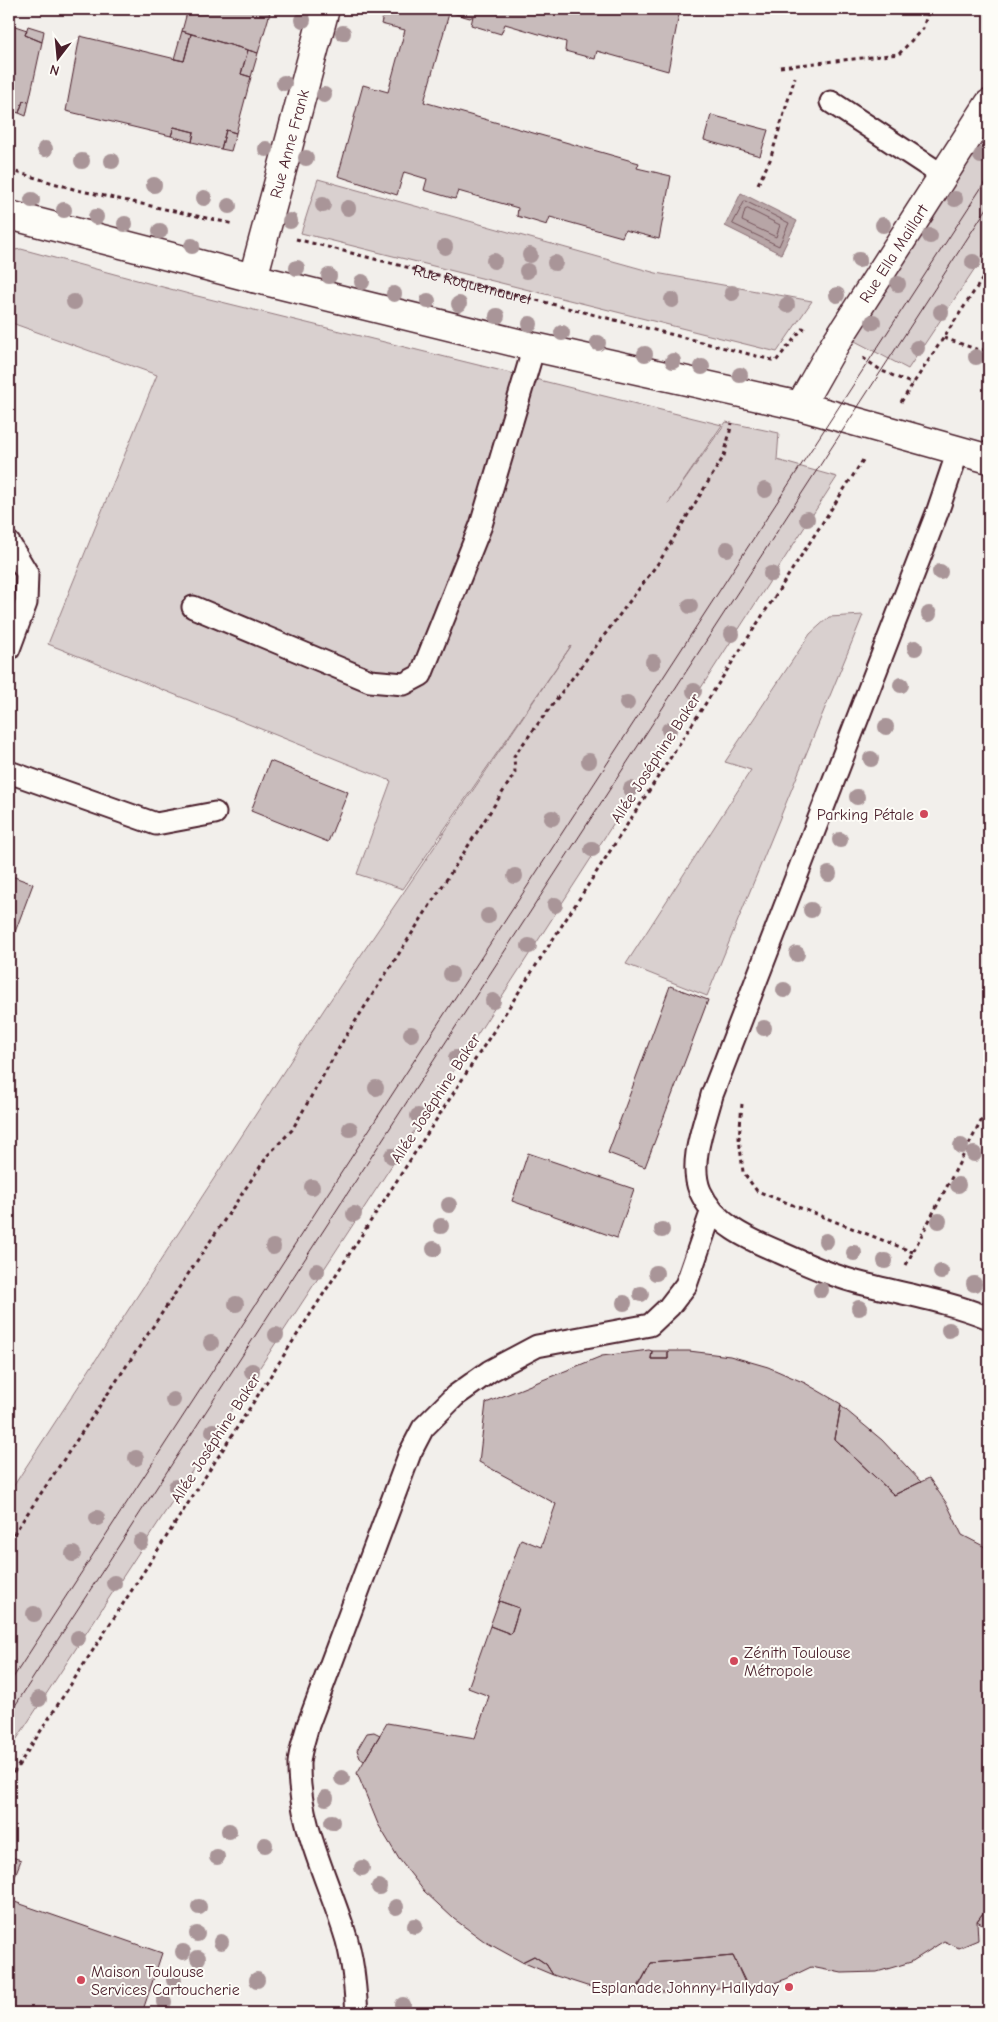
<svg xmlns="http://www.w3.org/2000/svg" width="998" height="2022" viewBox="0 0 998 2022" font-family="'Comic Neue',sans-serif">
<style>
.green{fill:#d9d0cf;stroke:#92787d}
.water{fill:#b7a5a6;stroke:#8b6f75}
.lines{fill:none;stroke-linecap:round;stroke-linejoin:round}
.shore{stroke:#76555c;stroke-width:1}
.building{fill:#c8bbbb;stroke:#4a1f2b}
.service-casing{stroke:#4a1f2b;stroke-width:25}
.minor-casing{stroke:#4a1f2b;stroke-width:31}
.path{stroke:#4a1f2b;stroke-width:3;stroke-dasharray:4 4;stroke-linecap:butt}
.service{stroke:#fdfcf7;stroke-width:21}
.minor{stroke:#fdfcf7;stroke-width:28}
.tram{stroke:#4a1f2b;stroke-width:1}
.tree{fill:#a99598}
.poi-dot{fill:#d1495b;stroke:#fdfcf7;stroke-width:2}
.labels{text-anchor:middle;stroke-width:4;stroke-linejoin:round;paint-order:stroke}
.street-label{font-size:16px;fill:#4a1f2b;stroke:#fdfcf7}
.poi-label{font-size:16px;fill:#4a1f2b;stroke:#fdfcf7;text-anchor:end}
</style>
<rect width="100%" height="100%" fill="#f2efeb"/>
<filter id="ink" filterUnits="userSpaceOnUse"><feTurbulence type="fractalNoise" baseFrequency=".02" numOctaves="2"/><feDisplacementMap in="SourceGraphic" scale="10" xChannelSelector="R" yChannelSelector="G"/><feConvolveMatrix kernelMatrix="1 2 1 2 8 2 1 2 1" color-interpolation-filters="sRGB"/></filter>
<g filter="url(#ink)">
<path class="green" d="M989 131V247L908 369 853 340Z
M318 179 656 273 812 301 777 352 301 233Z
M21 249 189 294 722 425 668 504 726 422 779 433 777 460 837 477 477 1035 9 1751V1493L325 1008 571 646 403 889 357 874 391 781 48 644 157 375 9 322V251Z
M863 615 707 996 626 964 751 770 725 762 810 634 829 617Z"/>
<path class="water" d="M741 193 797 221 781 254 725 226Z"/>
<g class="lines">
<path class="shore" d="M745 201 789 223 779 246 733 224Z
M748 209 780 225 776 237 742 221 745 210Z"/>
</g>
<path class="building" d="M188 9H255L270 13 258 53 182 31Z
M385 9H680L668 71 597 51 595 59 565 51 566 42 505 24 501 34 471 25 473 16 470 18 452 13 453 10H450L424 102 639 163 637 168 671 176 659 239 625 230 622 237 550 217 547 225 517 216 518 208 458 191 455 199 424 190 427 179 404 172 397 195 338 176 363 85 388 92 405 30 381 24Z
M9 24 27 30 25 35 42 42 29 102 23 101 19 113 9 110Z
M28 26 44 31 42 42 25 35Z
M182 31 191 34 184 61 174 59Z
M191 34 248 50 241 74 251 77 236 133 226 130 221 149 192 142 194 132 174 127 171 136 66 111 80 36 184 61Z
M248 50 258 53 251 77 241 74Z
M23 101 29 102 26 116 19 113Z
M711 115 768 130 760 156 704 140Z
M174 127 194 132 192 142 171 136Z
M226 130 236 133 231 151 221 149Z
M270 761 348 792 328 842 251 811Z
M9 875 33 884 9 948Z
M670 986 708 1000 645 1167 608 1153Z
M528 1153 634 1189 617 1238 512 1201Z
M649 1350 652 1351 651 1359H668V1351H689L730 1356 768 1367 805 1383 841 1404 835 1439 894 1495 929 1478 947 1504 962 1535 989 1549V1905L977 1921 978 1940 959 1948 944 1941 911 1962 877 1972 842 1973 811 1967 786 1979 750 1991 733 1956 651 1963 634 1994 587 1986 553 1975 546 1964 534 1956 522 1962 484 1941 454 1919 424 1891 399 1859 378 1824 357 1773 387 1723 475 1738 489 1696 468 1688 490 1626 511 1634 519 1608 499 1601 521 1539 541 1547 556 1504 479 1462 486 1403 602 1356Z
M652 1351H668V1359H651Z
M841 1406 882 1440 921 1482 894 1495 835 1439Z
M499 1601 519 1608 511 1634 490 1626Z
M374 1732 380 1735 364 1761 360 1758 357 1750 367 1733Z
M9 1856 21 1860 11 1886 9 1885Z
M9 1900 162 1953 142 2013H28L9 2007Z
M989 1905V1928L977 1921Z
M534 1956 546 1964 553 1975 522 1962Z
M733 1956 745 1983 696 1992H636L651 1963Z"/>
<g class="lines">
<g class="service-casing">
<path id="service" d="M831 102 942 175
M958 451 937 513 712 1095C705 1123 688 1162 700 1191 715 1225 748 1239 779 1252 808 1265 837 1278 868 1285 909 1295 950 1302 989 1318
M9 543 27 573 26 603 9 649
M193 607 370 681 404 684 421 675 481 525 534 347
M9 772 156 824 215 813
M357 2013C355 1986 353 1957 344 1931 326 1875 298 1823 299 1763 300 1750 305 1737 308 1725L410 1453 423 1428 455 1396 490 1371 537 1346 650 1325 669 1307 686 1285 712 1210"/>
</g>
<g class="minor-casing">
<g id="minor">
<path d="M9 215 253 278 534 347 800 406 989 459"/>
<path id="s2" d="M253 278 325 9"/>
<path id="s3" d="M800 406 835 344 989 104"/>
</g>
</g>
<g class="path">
<path d="M780 67 899 54 923 28 929 9"/>
<path d="M9 170 77 190 234 224"/>
<path d="M758 184 770 160 795 77"/>
<path id="s1" d="M296 239 776 361 803 328 806 330"/>
<path d="M944 338 976 349 989 350"/>
<path d="M863 358 882 371 913 384"/>
<path d="M901 402 989 269"/>
<path d="M742 1104 739 1138 743 1172 757 1191 913 1252"/>
<path d="M906 1265 989 1106"/>
<path d="M9 1541 268 1155 292 1130 344 1039 515 773 514 756 659 562 724 456 732 423"/>
<path d="M9 1780 865 457"/>
<path d="M22 2013 23 2011"/>
</g>
<use href="#service" class="service"/>
<use href="#minor" class="minor"/>
<path class="tram" d="M9 1684 989 176
M9 1715 989 205"/>
</g>
<g class="tree">
<circle cx="303" cy="20" r="8"/>
<circle cx="343" cy="33" r="8"/>
<circle cx="284" cy="83" r="8"/>
<circle cx="324" cy="95" r="8"/>
<circle cx="45" cy="149" r="8"/>
<circle cx="266" cy="149" r="8"/>
<circle cx="981" cy="156" r="8"/>
<circle cx="306" cy="158" r="8"/>
<circle cx="82" cy="161" r="8"/>
<circle cx="112" cy="161" r="8"/>
<circle cx="154" cy="185" r="8"/>
<circle cx="204" cy="198" r="8"/>
<circle cx="955" cy="199" r="8"/>
<circle cx="32" cy="200" r="8"/>
<circle cx="323" cy="205" r="8"/>
<circle cx="229" cy="206" r="8"/>
<circle cx="348" cy="208" r="8"/>
<circle cx="64" cy="210" r="8"/>
<circle cx="96" cy="217" r="8"/>
<circle cx="290" cy="221" r="8"/>
<circle cx="125" cy="224" r="8"/>
<circle cx="883" cy="225" r="8"/>
<circle cx="160" cy="231" r="8"/>
<circle cx="930" cy="236" r="8"/>
<circle cx="192" cy="246" r="8"/>
<circle cx="445" cy="247" r="8"/>
<circle cx="530" cy="255" r="8"/>
<circle cx="859" cy="260" r="8"/>
<circle cx="494" cy="261" r="8"/>
<circle cx="973" cy="262" r="8"/>
<circle cx="555" cy="263" r="8"/>
<circle cx="297" cy="268" r="8"/>
<circle cx="527" cy="271" r="8"/>
<circle cx="329" cy="276" r="8"/>
<circle cx="362" cy="282" r="8"/>
<circle cx="898" cy="284" r="8"/>
<circle cx="732" cy="293" r="8"/>
<circle cx="394" cy="294" r="8"/>
<circle cx="837" cy="295" r="8"/>
<circle cx="672" cy="300" r="8"/>
<circle cx="428" cy="301" r="8"/>
<circle cx="74" cy="302" r="8"/>
<circle cx="459" cy="304" r="8"/>
<circle cx="787" cy="305" r="8"/>
<circle cx="941" cy="312" r="8"/>
<circle cx="497" cy="316" r="8"/>
<circle cx="873" cy="322" r="8"/>
<circle cx="530" cy="324" r="8"/>
<circle cx="562" cy="333" r="8"/>
<circle cx="598" cy="343" r="8"/>
<circle cx="917" cy="348" r="8"/>
<circle cx="645" cy="354" r="8"/>
<circle cx="976" cy="357" r="8"/>
<circle cx="673" cy="361" r="8"/>
<circle cx="702" cy="367" r="8"/>
<circle cx="740" cy="375" r="8"/>
<circle cx="765" cy="490" r="8"/>
<circle cx="807" cy="519" r="8"/>
<circle cx="727" cy="549" r="8"/>
<circle cx="940" cy="572" r="8"/>
<circle cx="771" cy="574" r="8"/>
<circle cx="690" cy="606" r="8"/>
<circle cx="929" cy="614" r="8"/>
<circle cx="732" cy="634" r="8"/>
<circle cx="915" cy="648" r="8"/>
<circle cx="653" cy="662" r="8"/>
<circle cx="901" cy="685" r="8"/>
<circle cx="694" cy="691" r="8"/>
<circle cx="627" cy="703" r="8"/>
<circle cx="886" cy="727" r="8"/>
<circle cx="669" cy="730" r="8"/>
<circle cx="871" cy="759" r="8"/>
<circle cx="589" cy="761" r="8"/>
<circle cx="631" cy="789" r="8"/>
<circle cx="857" cy="797" r="8"/>
<circle cx="552" cy="818" r="8"/>
<circle cx="840" cy="840" r="8"/>
<circle cx="592" cy="849" r="8"/>
<circle cx="829" cy="874" r="8"/>
<circle cx="515" cy="876" r="8"/>
<circle cx="555" cy="905" r="8"/>
<circle cx="811" cy="910" r="8"/>
<circle cx="488" cy="916" r="8"/>
<circle cx="529" cy="946" r="8"/>
<circle cx="797" cy="954" r="8"/>
<circle cx="451" cy="974" r="8"/>
<circle cx="784" cy="990" r="8"/>
<circle cx="493" cy="1001" r="8"/>
<circle cx="764" cy="1028" r="8"/>
<circle cx="411" cy="1034" r="8"/>
<circle cx="456" cy="1058" r="8"/>
<circle cx="376" cy="1088" r="8"/>
<circle cx="418" cy="1116" r="8"/>
<circle cx="350" cy="1129" r="8"/>
<circle cx="961" cy="1146" r="8"/>
<circle cx="974" cy="1154" r="8"/>
<circle cx="392" cy="1156" r="8"/>
<circle cx="958" cy="1185" r="8"/>
<circle cx="312" cy="1187" r="8"/>
<circle cx="449" cy="1205" r="8"/>
<circle cx="354" cy="1214" r="8"/>
<circle cx="939" cy="1221" r="8"/>
<circle cx="441" cy="1226" r="8"/>
<circle cx="662" cy="1230" r="8"/>
<circle cx="826" cy="1241" r="8"/>
<circle cx="273" cy="1247" r="8"/>
<circle cx="434" cy="1249" r="8"/>
<circle cx="854" cy="1253" r="8"/>
<circle cx="885" cy="1261" r="8"/>
<circle cx="317" cy="1271" r="8"/>
<circle cx="941" cy="1272" r="8"/>
<circle cx="656" cy="1273" r="8"/>
<circle cx="974" cy="1284" r="8"/>
<circle cx="821" cy="1290" r="8"/>
<circle cx="641" cy="1294" r="8"/>
<circle cx="624" cy="1303" r="8"/>
<circle cx="236" cy="1304" r="8"/>
<circle cx="859" cy="1308" r="8"/>
<circle cx="949" cy="1330" r="8"/>
<circle cx="276" cy="1335" r="8"/>
<circle cx="211" cy="1343" r="8"/>
<circle cx="252" cy="1371" r="8"/>
<circle cx="173" cy="1400" r="8"/>
<circle cx="213" cy="1431" r="8"/>
<circle cx="136" cy="1458" r="8"/>
<circle cx="176" cy="1487" r="8"/>
<circle cx="97" cy="1518" r="8"/>
<circle cx="141" cy="1542" r="8"/>
<circle cx="73" cy="1554" r="8"/>
<circle cx="114" cy="1583" r="8"/>
<circle cx="34" cy="1614" r="8"/>
<circle cx="78" cy="1638" r="8"/>
<circle cx="39" cy="1699" r="8"/>
<circle cx="342" cy="1778" r="8"/>
<circle cx="326" cy="1798" r="8"/>
<circle cx="332" cy="1822" r="8"/>
<circle cx="229" cy="1831" r="8"/>
<circle cx="265" cy="1845" r="8"/>
<circle cx="217" cy="1857" r="8"/>
<circle cx="362" cy="1868" r="8"/>
<circle cx="379" cy="1887" r="8"/>
<circle cx="199" cy="1907" r="8"/>
<circle cx="396" cy="1907" r="8"/>
<circle cx="415" cy="1926" r="8"/>
<circle cx="197" cy="1934" r="8"/>
<circle cx="221" cy="1942" r="8"/>
<circle cx="183" cy="1952" r="8"/>
<circle cx="198" cy="1958" r="8"/>
<circle cx="174" cy="1980" r="8"/>
<circle cx="257" cy="1980" r="8"/>
<circle cx="164" cy="2002" r="8"/>
<circle cx="403" cy="2005" r="8"/>
</g>
</g>
<g class="poi-dot">
<circle cx="924" cy="814" r="5"/>
<circle cx="734" cy="1661" r="5"/>
<circle cx="81" cy="1980" r="5"/>
<circle cx="789" cy="1987" r="5"/>
</g>
<g class="labels">
<g class="street-label">
<text dy="6" stroke="none"><textPath href="#s2" startOffset="139">Rue Anne Frank</textPath></text>
<text dy="6" stroke="none"><textPath href="#s3" startOffset="179">Rue Ella Maillart</textPath></text>
<text dy="6" stroke="none"><textPath href="#s1" startOffset="182">Rue Roquemaurel</textPath></text>
<text transform="translate(655 758) rotate(-57)" y="6">Allée Joséphine Baker</text>
<text transform="translate(435 1098) rotate(-57)" y="6">Allée Joséphine Baker</text>
<text transform="translate(215 1438) rotate(-57)" y="6">Allée Joséphine Baker</text>
</g>
<g class="poi-label">
<text x="914" y="820">Parking Pétale</text>
<text x="744" y="1658" text-anchor="start">Zénith Toulouse<tspan x="744" dy="18">Métropole</tspan></text>
<text x="91" y="1977" text-anchor="start">Maison Toulouse<tspan x="91" dy="18">Services Cartoucherie</tspan></text>
<text x="779" y="1993">Esplanade Johnny Hallyday</text>
</g>
</g>
<rect width="998" height="2022" fill="none" stroke="#fdfcf7" stroke-width="30"/>
<rect x="15" y="15" width="968" height="1992" fill="none" stroke="#4a1f2b" stroke-width="2" filter="url(#ink)"/>
<g transform="translate(58 58) rotate(196)" stroke="#fdfcf7" stroke-width="4" paint-order="stroke">
<path d="M0-4L9 19L0 12L-9 19Z" fill="#4a1f2b"/>
<text y="-8" font-size="14" font-weight="bold" text-anchor="middle" fill="#4a1f2b">N</text>
</g>
</svg>
